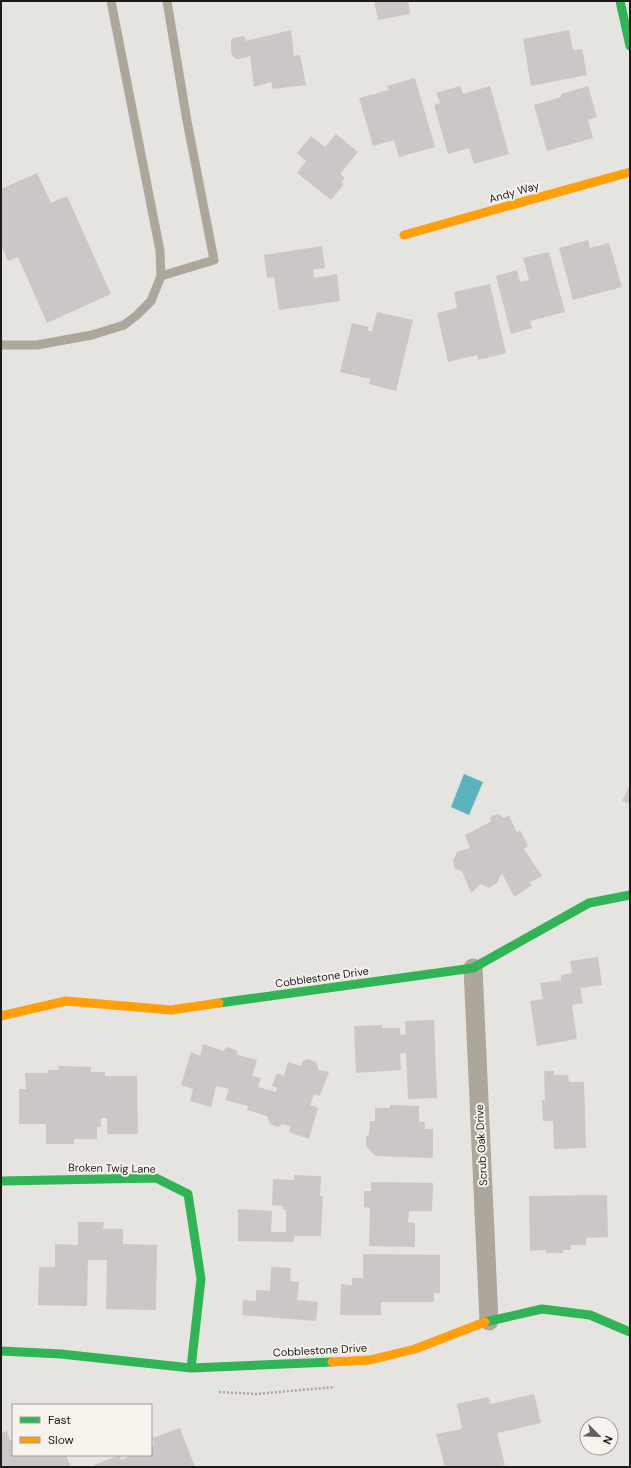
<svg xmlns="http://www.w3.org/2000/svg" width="631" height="1468" viewBox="0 0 631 1468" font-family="'DM Sans',sans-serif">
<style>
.water{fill:#5cb3bb}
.building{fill:#cac7c6}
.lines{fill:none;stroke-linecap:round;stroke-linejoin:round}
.path{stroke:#aaa49c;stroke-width:2.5;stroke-dasharray:2 2;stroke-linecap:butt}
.lane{stroke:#ada79b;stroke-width:9}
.street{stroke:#ada79b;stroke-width:19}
.fast{stroke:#30b455;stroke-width:9}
.slow{stroke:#ff9f0a;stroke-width:9}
.labels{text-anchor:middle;stroke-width:4;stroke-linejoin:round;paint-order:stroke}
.street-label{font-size:11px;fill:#1c1b19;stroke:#f6f2ec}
</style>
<rect width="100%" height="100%" fill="#e6e4e1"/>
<path class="water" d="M464 774 483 782 469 815 451 807Z"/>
<path class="building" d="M374 1H408L410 14 378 20Z
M291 30 294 56 300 55 306 85 273 89 271 82 254 87 250 56 239 59 234 58 231 53V41L233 38 244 36 246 41Z
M569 30 573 50 582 49 587 75 531 86 523 39Z
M415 78 435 147 399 157 394 140 373 146 359 98 389 90 387 86Z
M460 86 463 94 490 86 509 154 474 164 469 148 448 154 434 105 440 103 436 93Z
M588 86 597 117 588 120 593 138 547 151 534 105 561 97V94Z
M336 134 358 152 340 174 345 178 341 182 344 184 331 200 297 173 306 161 297 153 311 136 325 147Z
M37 173 51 203 67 196 111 294 47 323 18 257 8 261 1 245V189Z
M588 240 590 248 609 243 622 287 573 300 559 248Z
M322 246 325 268 313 270 314 278 337 274 340 301 279 310 274 277 267 278 264 255Z
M549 252 565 312 530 321 532 328 511 334 496 276 517 270 520 282 529 280 523 258Z
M490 284 506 353 478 360 477 355 448 362 437 313 457 308 454 292Z
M377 312 413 320 396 391 369 384 370 379 340 372 352 323 369 327 367 331H372Z
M630 785V804L622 801Z
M498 814 504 818 509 815 517 833 520 830 528 846 524 849 542 876 529 883 532 885 514 897 502 873 497 883 489 888 481 884 471 893 462 871 455 869 453 861 457 852 470 848 465 835 490 822 491 816Z
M598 957 602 985 580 988 583 1003 572 1005 577 1039 537 1046 530 1001 543 999 540 983 561 980V975L572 973 570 961Z
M434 1020 437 1098 408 1099 406 1053 400 1054 401 1070 356 1073 354 1026 382 1025V1028H400V1035L406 1034 405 1021Z
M203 1044 223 1051 227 1047 236 1050 238 1055 257 1060 252 1076 261 1078 258 1087 276 1092 277 1088 272 1086 277 1073 284 1076 288 1062 301 1066 303 1061 308 1059 316 1062 319 1070 329 1072 320 1096 314 1094 310 1105 318 1108 309 1139 289 1132 290 1126 282 1124 278 1127 270 1124 267 1116 247 1110 248 1106 225 1100 229 1089 216 1086 211 1107 190 1101 193 1089 181 1085 191 1052 200 1056Z
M58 1066 91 1067V1072H105V1076H137L138 1134H107V1118H101V1127H97V1139H74V1144H46V1124H19V1089H26L25 1073H48V1070H59Z
M544 1071H554V1075H568L569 1082H584L586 1148 554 1149 553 1121H543L542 1100H545Z
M390 1105 419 1106V1122H425V1129H433V1158L375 1156 366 1146V1137L369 1134 370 1121H375V1108H390Z
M294 1175 321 1176 320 1196H323L321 1236H295L293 1242 238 1241V1209L272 1211 271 1232H286V1210H283V1206L272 1205 273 1179 294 1180Z
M371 1182 433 1183 432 1211H409L408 1222 415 1223V1247L369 1246 370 1208 364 1207V1191H371Z
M607 1195 608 1237 586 1238V1245H571V1250H563V1253H546V1250L530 1251 529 1196Z
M78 1222H104L103 1229H123V1244L157 1245 156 1310 106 1309 107 1260H88L87 1306 38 1305 39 1267H55V1244L78 1245Z
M363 1254 440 1255V1293H434V1302H381V1315H340L341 1284 352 1285V1278H363Z
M271 1267 291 1268 290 1281 299 1282 297 1300 318 1302 316 1321 242 1315 243 1300 256 1301V1290L270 1291Z
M534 1394 541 1423 497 1433 505 1465 496 1467H445L436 1434 462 1429 457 1404 488 1397 491 1404Z
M180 1428 195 1467H95L94 1465 120 1455 121 1460 132 1455H151V1446L155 1445 152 1438Z
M7 1431 10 1441 13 1440V1455H66L71 1467H1V1433Z"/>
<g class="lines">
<path class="path" d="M219 1392 256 1394 335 1387"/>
<path class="lane" d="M161 276 214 260 187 121 167 1
M1 345H37L92 335 124 325 137 315 151 301 161 276 160 251 111 1"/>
<path class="street" d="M473 968 489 1321"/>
<path class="fast" d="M620 1 630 46
M219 1003 473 968 589 903 630 895
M1 1181 156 1178 188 1194 201 1279 191 1368
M485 1322 542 1309 590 1315 630 1332
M1 1351 61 1354 191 1368 332 1362"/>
<path class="slow" d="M404 235 630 172
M1 1016 66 1001 171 1010 219 1003
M332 1362 370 1360 415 1349 485 1322"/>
</g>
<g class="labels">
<g class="street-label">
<text transform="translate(514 192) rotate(-16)" y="4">Andy Way</text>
<text transform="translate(322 977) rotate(-8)" y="4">Cobblestone Drive</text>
<text transform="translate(481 1145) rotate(-93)" y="4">Scrub Oak Drive</text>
<text transform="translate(112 1168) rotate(1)" y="4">Broken Twig Lane</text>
<text transform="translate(320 1350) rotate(-3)" y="4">Cobblestone Drive</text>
</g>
</g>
<rect width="631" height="1468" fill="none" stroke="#1c1b19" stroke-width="4"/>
<rect x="12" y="1404" width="140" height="52" fill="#f6f2ec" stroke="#9f9c98"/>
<rect x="20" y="1417" width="20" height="6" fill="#30b455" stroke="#9f9c98"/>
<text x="48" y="1424" font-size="12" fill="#1c1b19">Fast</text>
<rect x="20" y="1437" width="20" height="6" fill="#ff9f0a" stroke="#9f9c98"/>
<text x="48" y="1444" font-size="12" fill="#1c1b19">Slow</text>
<g transform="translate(599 1436) rotate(114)"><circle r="19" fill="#f6f2ec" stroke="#9f9c98"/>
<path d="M0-3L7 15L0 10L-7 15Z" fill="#63615f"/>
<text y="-6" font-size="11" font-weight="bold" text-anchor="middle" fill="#1c1b19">N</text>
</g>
</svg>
